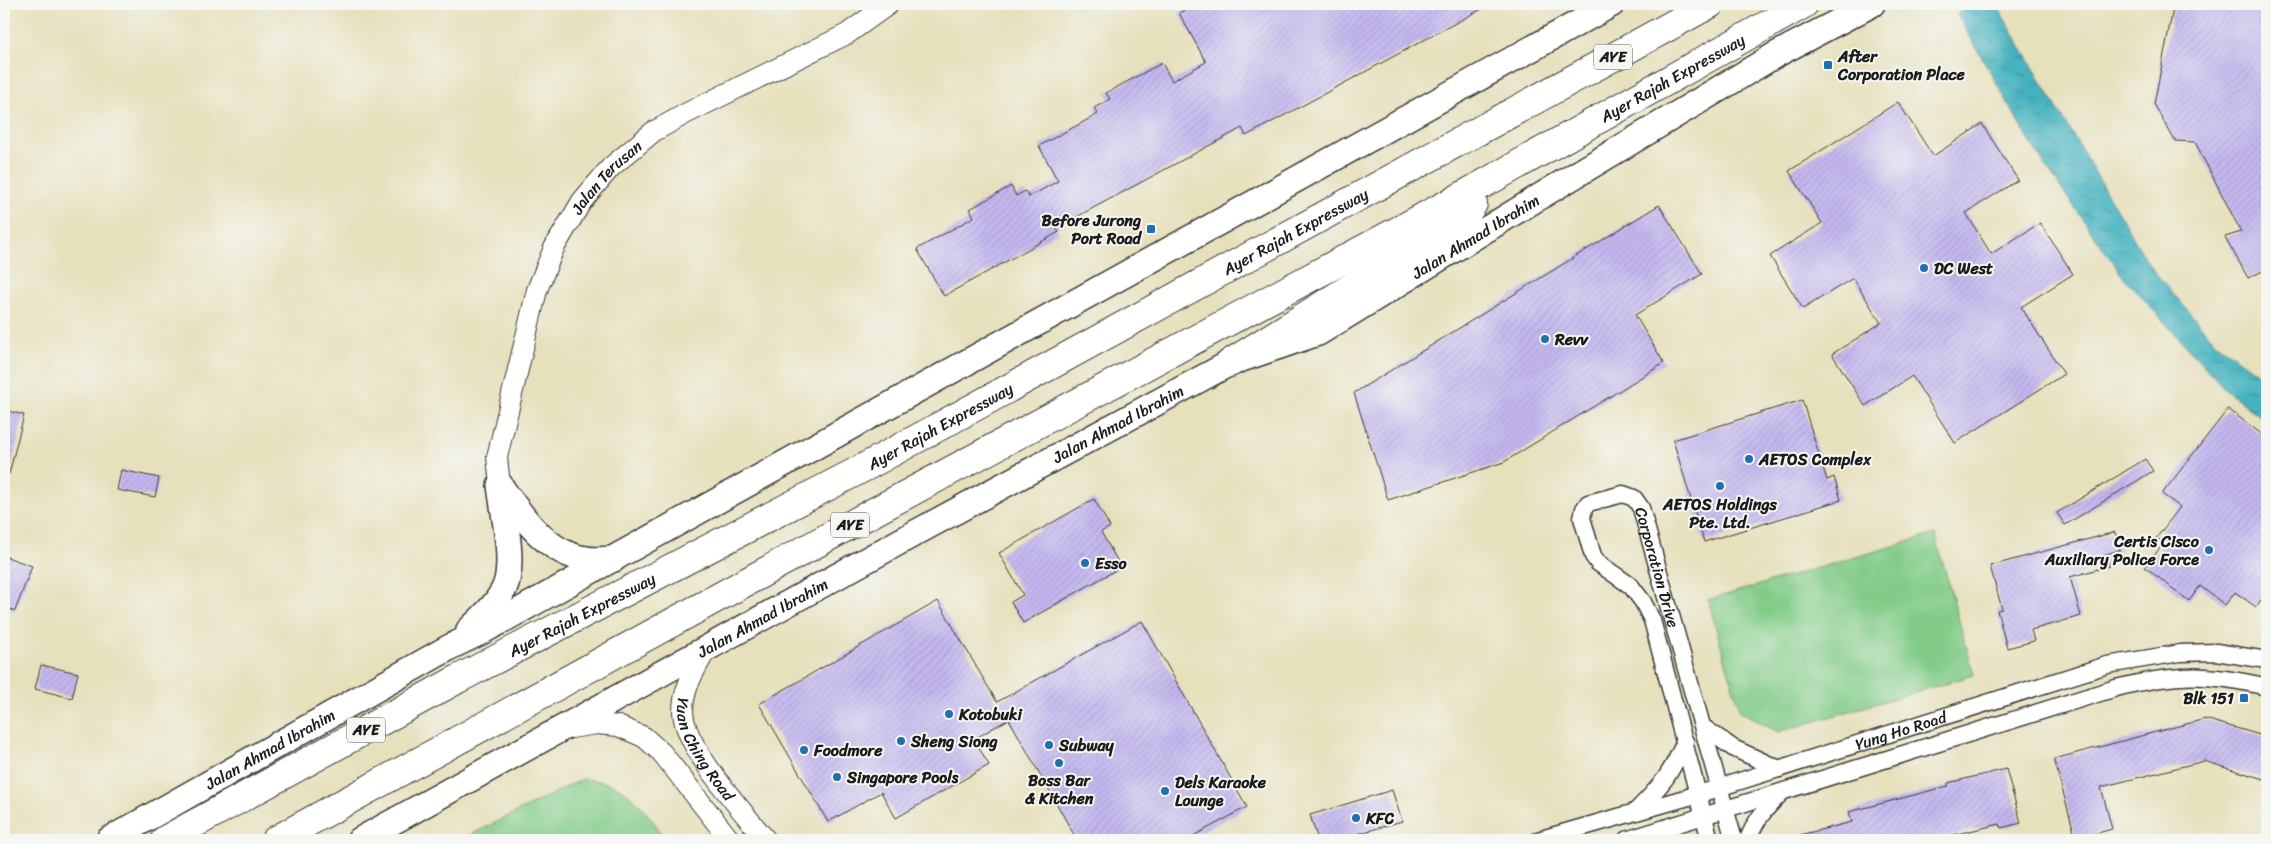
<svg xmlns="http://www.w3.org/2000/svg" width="2271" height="844" viewBox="0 0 2271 844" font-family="Sriracha,sans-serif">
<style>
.green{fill:#82cc88;stroke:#4f7452}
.water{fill:url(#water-ripples);stroke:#30676e}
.building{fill:url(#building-hatch)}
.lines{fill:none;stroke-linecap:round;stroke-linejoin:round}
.minor-casing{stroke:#3a3934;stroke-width:19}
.tertiary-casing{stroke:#3a3934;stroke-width:22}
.primary-casing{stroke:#3a3934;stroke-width:28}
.motorway-casing{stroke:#3a3934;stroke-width:30}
.minor{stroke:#fff;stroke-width:16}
.tertiary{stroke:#fff;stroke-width:20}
.primary{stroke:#fff;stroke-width:25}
.motorway{stroke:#fff;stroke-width:28}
.poi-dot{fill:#1f6fb2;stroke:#f6f6f2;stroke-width:2}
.labels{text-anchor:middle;stroke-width:4;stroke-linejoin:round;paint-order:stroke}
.shield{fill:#f6f6f2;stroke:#5d5d5c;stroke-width:1}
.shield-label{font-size:15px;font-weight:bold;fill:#1c1c1c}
.poi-label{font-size:16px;font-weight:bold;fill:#1c1c1c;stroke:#f6f6f2;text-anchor:start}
.street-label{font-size:16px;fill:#1c1c1c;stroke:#f6f6f2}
</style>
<defs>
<pattern id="water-ripples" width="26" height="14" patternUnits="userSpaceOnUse" patternTransform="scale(1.25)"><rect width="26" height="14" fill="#44b2bf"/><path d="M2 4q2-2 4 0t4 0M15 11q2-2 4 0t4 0" fill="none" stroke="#38909a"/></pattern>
<pattern id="building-hatch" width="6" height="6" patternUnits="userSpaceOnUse" patternTransform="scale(1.25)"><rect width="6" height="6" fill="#c4b8f0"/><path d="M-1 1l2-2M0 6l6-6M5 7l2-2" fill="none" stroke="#a89ecd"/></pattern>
</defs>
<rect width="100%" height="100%" fill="#f6f6f2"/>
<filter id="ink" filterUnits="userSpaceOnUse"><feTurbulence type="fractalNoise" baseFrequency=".02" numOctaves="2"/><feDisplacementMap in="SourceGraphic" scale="10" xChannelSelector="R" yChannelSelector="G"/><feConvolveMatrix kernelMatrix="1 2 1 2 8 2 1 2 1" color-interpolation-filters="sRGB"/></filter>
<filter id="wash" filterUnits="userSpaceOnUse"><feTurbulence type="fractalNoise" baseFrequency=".0096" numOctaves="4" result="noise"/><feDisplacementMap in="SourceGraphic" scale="20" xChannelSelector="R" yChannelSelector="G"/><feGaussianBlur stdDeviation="1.12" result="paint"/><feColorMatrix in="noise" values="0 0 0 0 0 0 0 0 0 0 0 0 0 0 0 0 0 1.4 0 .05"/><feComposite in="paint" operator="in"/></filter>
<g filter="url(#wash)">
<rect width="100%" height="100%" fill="#e6e0bc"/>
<path class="green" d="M1935 534 1974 675 1778 732 1740 711 1708 600Z
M583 779C631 783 640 805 667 840H460Z"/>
<path class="water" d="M1977 4H1996L2151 268 2216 343 2267 380V422L2224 388 2121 274 2036 152 1957 14Z"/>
<g id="blocks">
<path class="building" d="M1195 4H1491L1246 136 1242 128 1056 228 1059 232 944 296 917 249 974 217 970 209 1011 186 1016 196 1025 191 1029 197 1058 181 1039 146 1098 114 1094 108 1110 99 1106 93 1162 63 1172 81 1206 62 1179 13Z
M2174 4H2267V269L2248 278 2225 237 2241 232 2195 142 2175 141 2154 104Z
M1898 102 1933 156 1982 124 2018 180 1966 213 1991 254 2040 223 2073 274 2021 307 2064 374 1955 443 1912 376 1865 406 1832 354 1881 323 1853 278 1803 309 1770 256 1822 223 1789 171Z
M1659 205 1702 274 1635 315 1664 363 1504 462 1388 500 1354 393Z
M1802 400 1827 480 1834 477 1841 500 1704 542 1673 440Z
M2228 409 2267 438V604L2261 600 2256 607 2235 592 2225 605 2200 586 2189 601 2145 567 2168 538 2154 541 2180 507 2162 494Z
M4 410 24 415 9 474 4 473Z
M2145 459 2153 471 2065 525 2057 513Z
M121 470 159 478 155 497 117 490Z
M1094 499 1110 527 1101 532 1121 567 1023 623 1011 602 1023 595 999 553Z
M2115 532 2120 550 2106 554 2109 566 2070 577 2081 616 2031 630 2034 641 2007 648 1997 610 2002 609 1990 566Z
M4 556 32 566 15 611 4 607Z
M938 601 997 702 1142 621 1247 807 1186 840H1077L1009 719 974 739 989 765 896 818 881 792 828 822 759 704Z
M41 665 78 673 72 698 35 689Z
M2205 719 2267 737V780L2204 761 2101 787 2112 829 2076 839 2054 759Z
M2006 769 2021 823 2001 828 2000 824 1931 840H1801L1800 835 1852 822 1849 812 1948 786V783Z
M1392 790 1402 821 1337 840H1318L1310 815Z"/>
</g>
</g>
<g filter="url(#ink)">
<use href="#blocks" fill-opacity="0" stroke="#3a3934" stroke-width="1"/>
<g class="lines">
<g class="minor-casing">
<g id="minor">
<path d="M1703 727 1733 748 1779 769"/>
<path d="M1637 810C1662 785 1671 774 1685 741"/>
<path id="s1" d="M1538 840 1699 794 2107 665 2180 653 2216 652 2267 660"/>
<path d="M1626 840 2116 688C2176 673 2208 673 2267 687"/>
<path id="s2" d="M1710 840 1652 620 1643 602 1631 586 1598 563 1593 556 1582 518 1584 509 1588 503 1623 494 1634 498 1641 508 1734 840"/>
<path d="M1748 840C1755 820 1766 808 1781 793"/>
</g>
</g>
<g class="tertiary-casing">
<g id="tertiary">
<path id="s3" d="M500 485 497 457 537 290 554 248 582 201 611 167 653 132 685 114 847 34 889 4"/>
<path id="s4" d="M706 650C695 670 683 688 683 711 683 746 743 812 766 840"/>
<path d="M571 728 597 724 618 726 644 737 662 753 730 840"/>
</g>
</g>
<g class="primary-casing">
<g id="primary">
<path d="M501 487C522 517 548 554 586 559 595 561 605 559 614 559"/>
<path d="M469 630C482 618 496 605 504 589 516 564 503 513 500 485"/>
<path id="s5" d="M109 840 450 647 481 632 1612 4"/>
<path id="s6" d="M360 840 919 531 1230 363 1318 333 1544 194 1777 54 1872 4"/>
</g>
</g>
<g class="motorway-casing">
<g id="motorway">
<path d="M1230 363 1430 238 1468 211 1473 204"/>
<path id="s7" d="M165 840 458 679 867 466 1710 4"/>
<path id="s8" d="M276 840 870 514 1453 201 1804 4"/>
</g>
</g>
<use href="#minor" class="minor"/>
<use href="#tertiary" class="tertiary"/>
<use href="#primary" class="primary"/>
<use href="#motorway" class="motorway"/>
</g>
</g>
<g class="poi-dot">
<rect x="1823" y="60" width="10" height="10" rx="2.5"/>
<rect x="1146" y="224" width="10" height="10" rx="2.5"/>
<circle cx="1924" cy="268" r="5"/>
<circle cx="1545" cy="339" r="5"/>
<circle cx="1749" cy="459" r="5"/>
<circle cx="1720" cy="486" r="5"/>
<circle cx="2209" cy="550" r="5"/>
<circle cx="1085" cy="563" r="5"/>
<rect x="2239" y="693" width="10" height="10" rx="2.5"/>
<circle cx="949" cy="714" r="5"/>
<circle cx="901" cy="741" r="5"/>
<circle cx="1049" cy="745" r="5"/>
<circle cx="804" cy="750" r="5"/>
<circle cx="1059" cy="763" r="5"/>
<circle cx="837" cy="777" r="5"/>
<circle cx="1165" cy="791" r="5"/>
<circle cx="1356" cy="818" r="5"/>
</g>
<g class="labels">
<g class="shield">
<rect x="1594" y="44.5" width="38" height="25" rx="4"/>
<rect x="831" y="512.5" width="38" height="25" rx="4"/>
<rect x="347" y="717.5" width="38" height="25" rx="4"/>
</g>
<g class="shield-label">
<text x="1613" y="62">AYE</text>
<text x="850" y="530">AYE</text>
<text x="366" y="735">AYE</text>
</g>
<g class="poi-label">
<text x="1838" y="62">After<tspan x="1838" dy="18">Corporation Place</tspan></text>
<text x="1141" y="226" text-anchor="end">Before Jurong<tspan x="1141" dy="18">Port Road</tspan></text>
<text x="1934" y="274">DC West</text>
<text x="1555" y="345">Revv</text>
<text x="1759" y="465">AETOS Complex</text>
<text x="1720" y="510" text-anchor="middle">AETOS Holdings<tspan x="1720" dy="18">Pte. Ltd.</tspan></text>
<text x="2199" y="547" text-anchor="end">Certis Cisco<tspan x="2199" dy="18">Auxiliary Police Force</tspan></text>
<text x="1095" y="569">Esso</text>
<text x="2234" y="704" text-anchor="end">Blk 151</text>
<text x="959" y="720">Kotobuki</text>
<text x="911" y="747">Sheng Siong</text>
<text x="1059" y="751">Subway</text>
<text x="814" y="756">Foodmore</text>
<text x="847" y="783">Singapore Pools</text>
<text x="1059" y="786" text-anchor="middle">Boss Bar<tspan x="1059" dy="18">&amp; Kitchen</tspan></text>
<text x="1175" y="788">Dels Karaoke<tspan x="1175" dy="18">Lounge</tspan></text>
<text x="1366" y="824">KFC</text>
</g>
<g class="street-label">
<text dy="6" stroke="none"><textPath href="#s8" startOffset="1591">Ayer Rajah Expressway</textPath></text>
<text dy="6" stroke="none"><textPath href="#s3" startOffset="334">Jalan Terusan</textPath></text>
<text dy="6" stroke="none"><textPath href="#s7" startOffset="1284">Ayer Rajah Expressway</textPath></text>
<text dy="6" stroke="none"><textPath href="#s6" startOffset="1270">Jalan Ahmad Ibrahim</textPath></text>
<text dy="6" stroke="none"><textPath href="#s6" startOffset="865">Jalan Ahmad Ibrahim</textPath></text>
<text dy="6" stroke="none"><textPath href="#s7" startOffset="879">Ayer Rajah Expressway</textPath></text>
<text dy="6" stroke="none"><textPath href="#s2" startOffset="494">Corporation Drive</textPath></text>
<text dy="6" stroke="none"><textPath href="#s7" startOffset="474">Ayer Rajah Expressway</textPath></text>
<text dy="6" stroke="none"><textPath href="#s6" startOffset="460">Jalan Ahmad Ibrahim</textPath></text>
<text dy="6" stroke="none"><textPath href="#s1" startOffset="379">Yung Ho Road</textPath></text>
<text dy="6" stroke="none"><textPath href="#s4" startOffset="110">Yuan Ching Road</textPath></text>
<text dy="6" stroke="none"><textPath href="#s5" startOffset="185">Jalan Ahmad Ibrahim</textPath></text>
</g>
</g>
<rect width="2271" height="844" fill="none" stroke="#f6f6f2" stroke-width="20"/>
</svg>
